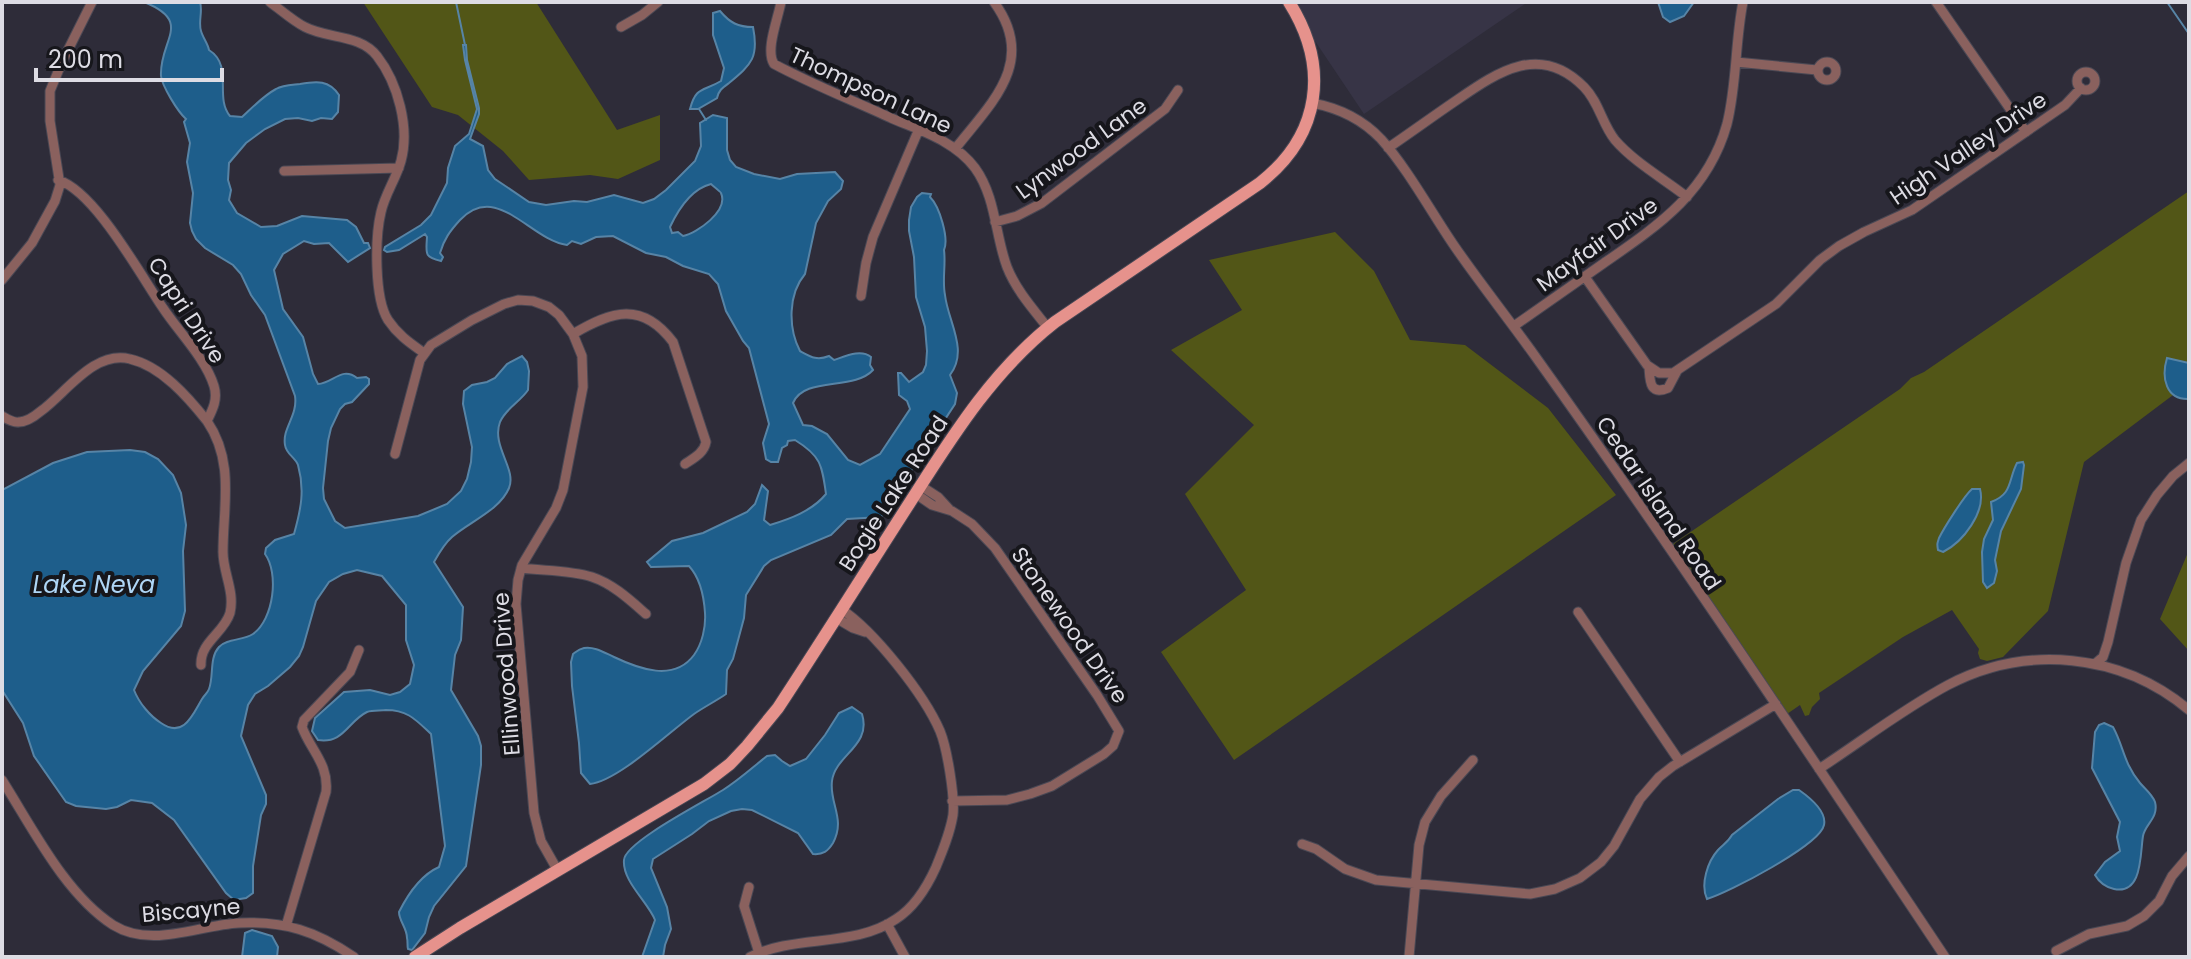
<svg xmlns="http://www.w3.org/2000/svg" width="2191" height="959" viewBox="0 0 2191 959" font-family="Poppins,sans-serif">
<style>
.built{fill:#373446}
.green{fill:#525617}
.water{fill:#1e5e8b;stroke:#5784a6;stroke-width:2;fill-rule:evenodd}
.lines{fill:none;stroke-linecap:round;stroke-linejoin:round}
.stream{stroke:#5784a6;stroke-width:2}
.minor-casing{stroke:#4a4854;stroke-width:11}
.major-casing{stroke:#4a4854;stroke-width:14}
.minor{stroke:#8a615e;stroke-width:9}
.major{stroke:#e6928c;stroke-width:12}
.labels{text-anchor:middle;stroke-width:8;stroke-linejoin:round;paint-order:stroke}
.street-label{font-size:22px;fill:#dddce4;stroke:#16161b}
.water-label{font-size:24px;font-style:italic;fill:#afd6f6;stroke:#16161b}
</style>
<rect width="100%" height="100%" fill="#2e2c39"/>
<path class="built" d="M1298 2H1528L1364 114 1313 38Z"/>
<path class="green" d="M363 2H536L617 130 660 115V160L618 179 590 175 529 180 503 151 458 115 432 107Z
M2189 191V383L2084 462 2048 611 2003 657 1987 661 1980 659 1978 653 1979 649 1952 610 1903 637 1819 693 1820 699 1812 707 1809 715 1805 716 1800 705 1787 714 1670 546 1900 389 1911 378 1924 372Z
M1335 232 1374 271 1410 340 1465 345 1548 408 1616 495 1234 760 1161 652 1246 590 1185 494 1254 425 1171 350 1242 310 1209 260Z
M2189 550V651L2160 619Z"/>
<path class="water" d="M144 2H200C203 12 198 21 201 31 203 38 208 44 209 50 234 66 214 97 230 116L242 117C253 107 263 96 276 89 283 85 292 85 300 84 317 81 329 80 339 95L338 112 332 119 321 118 312 121 298 118 285 119 265 129 246 143 229 163 228 180 231 190 229 200 237 213 261 227 277 226 302 216 347 220 356 227 364 243H368L370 248 348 262 329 243 314 244 304 241 283 254 274 270 283 309 303 337 313 374 318 384C333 383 342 366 357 378L366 377 369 379V384L352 402 345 404 340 409 331 428 328 441 323 488 324 499 335 521 345 528 418 516 447 504 461 491 467 479 471 462 472 447 463 404 464 391 472 385 487 382 495 378 507 364 522 356 527 362 529 371 528 390C520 402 506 408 500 422 491 446 517 469 509 488 500 510 469 522 452 537 445 543 439 553 434 562L463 607 461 640 455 655 451 690 478 736 481 746V765L466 866 434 906 429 917 425 933 412 950 408 949C407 945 408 941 407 938 407 928 399 921 399 912 408 894 421 875 439 867L445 846 431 734C416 720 408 710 386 710 381 711 373 710 367 712 348 721 344 744 318 740L312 731 315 718 344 692 370 690 390 695 400 692 410 684 414 665 406 640V605L382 576 357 570 343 574 329 582 316 601 303 647 299 656 290 667 268 686 255 694 248 705 241 736 266 795V804L261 815 253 866V893L246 898 234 900 226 893 174 820 152 803 131 800 117 807 106 809 76 806 66 802 34 756 23 723 2 690V490L53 463 87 452 130 450 145 452 158 459 173 475 181 493 186 525 183 551 185 611 181 626 143 671 134 690C139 703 150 716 161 723 184 739 193 714 202 699 205 694 207 694 209 689 214 676 209 658 219 647 227 638 243 641 253 634 274 619 279 573 265 554L266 548 275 540 294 534C301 509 305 490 298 465 295 457 286 454 285 445 282 428 298 416 295 396L265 315 251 295 241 274 233 265 205 248 196 239 192 231 190 223 193 193 187 162 190 143 184 122 186 119C178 112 162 86 161 76 159 40 194 22 144 2Z
M1658 2H1694L1684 16 1670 22 1663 17Z
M720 11C730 23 738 27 753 27 759 57 752 64 729 83 722 88 719 90 717 98L698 109H690C696 86 703 92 721 81L724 68 713 35V13Z
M463 45H466L467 60 479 108V114L470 139 483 146 488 170 495 179 529 202 546 205 574 201 587 202 614 195 643 203 654 199 666 190 695 161 701 146 700 123 713 115 727 118V150L730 160 736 167 754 174 780 179 797 174 835 172 843 181 841 189 828 201 816 223 805 274C788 294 788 328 800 351 811 357 817 361 829 356L834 360C846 356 861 349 871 357L870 365 873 370C854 391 804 376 793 403L803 425 812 426 827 434 848 460 860 465 880 454 910 409 907 401 899 395 898 373H901L909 382 923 372 926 365 927 351 925 327 916 297 914 257 909 231V220L911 207 917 197 922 193 931 194 930 197C940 207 949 239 944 250 946 265 942 280 945 295 948 322 969 350 950 375L957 393 955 404 881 517 847 519 831 535 771 560 764 566 746 595 744 618 733 659 727 670 726 694C716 701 704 707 694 714 668 733 618 781 590 784L581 773 579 743 572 686 571 662 573 654C577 651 579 649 584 648 594 646 605 653 614 657 639 669 674 682 694 655 702 644 706 627 705 613 704 597 700 578 689 566L651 567 647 562 672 541 703 533 747 512 755 504 762 485 768 491 764 520 770 525C790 519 812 511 826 494 822 465 821 456 795 440L788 441 787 445 782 448 778 462H771L766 459 763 443 769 424 749 348 743 341 726 311 718 284 709 274 683 266 666 257 646 253 613 236 596 237 581 244 572 241 567 245C530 240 497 181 460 220 450 231 444 239 440 253L443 257 441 261C424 257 426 254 427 237L425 234 399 250 387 252 384 250 385 247 421 225 431 215 447 183 448 168 455 146 469 134 477 109 465 60ZM711 184C712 185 721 192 721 193 729 211 697 233 683 236L678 232 672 233 670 227C678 210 691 189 711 184Z
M2167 358 2189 363V399C2166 400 2161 378 2167 358Z
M2023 462 2024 465 2021 489 2001 531 1995 560 1997 571 1994 583 1987 588 1983 582 1982 552 1984 539 1993 520 1991 502C2013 494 2008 480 2017 463Z
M1972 489H1980C1986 512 1963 542 1943 552L1938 550C1937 544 1937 544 1939 538 1944 528 1964 496 1972 489Z
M852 707 862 714C872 746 835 755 832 781 829 803 846 819 833 843 828 851 823 855 813 854L798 833 752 810 742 809 731 811 709 821 692 834 653 859 651 868 667 907 671 929 665 945 663 957H642L655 920C648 902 622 881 624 860 625 842 706 801 723 790 739 780 753 767 767 756L775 755 782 761 790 766 806 759 825 735 839 713Z
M2104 723 2113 727C2124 747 2123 762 2140 783 2145 789 2152 794 2155 802 2159 818 2145 824 2143 836 2140 853 2143 895 2114 889 2105 887 2099 882 2095 875L2105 862 2120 851 2117 837 2120 822 2092 768 2095 732 2099 725Z
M1793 790H1799C1809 797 1827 811 1824 825 1820 845 1728 893 1707 899 1700 884 1708 861 1718 850 1724 844 1728 842 1732 835L1778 799Z
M252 930 272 936 278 947 277 957H242L245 933Z"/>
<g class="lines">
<path class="stream" d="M456 2 465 45
M2167 2 2189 34
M699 109 706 120"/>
<g class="minor-casing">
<path id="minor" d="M270 2C281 10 293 21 305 27 328 39 360 34 377 56 398 83 410 128 401 161 396 179 385 194 381 212 375 237 374 298 388 320 398 335 410 343 424 353
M781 2C778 19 765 50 774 64 811 84 852 100 891 118 921 131 955 141 975 168 996 197 995 235 1007 267 1016 290 1033 309 1048 328
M1936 2 2026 132
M621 27 642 15 658 2
M1818 71a9 9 0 1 1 18 0a9 9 0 1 1-18 0Z
M1736 62 1817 70
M2077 81a9 9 0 1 1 18 0a9 9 0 1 1-18 0Z
M1312 103C1339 108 1362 119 1381 139 1407 168 1430 210 1453 244 1479 282 1508 318 1535 356 1676 553 1810 755 1945 957
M1388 148C1410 133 1432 117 1454 102 1495 74 1539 41 1584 87 1599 102 1602 124 1615 140 1634 162 1664 179 1687 197
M955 149C991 103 1038 62 994 2
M284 171 399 168
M58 180C95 191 141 276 163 308 178 331 206 359 214 386 218 399 213 409 207 421 235 462 223 506 223 552 223 573 235 591 230 613 224 633 200 642 201 665
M995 222 1017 216 1042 203 1165 109 1178 90
M1585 277 1647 365 1659 373H1673L1776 304 1820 260 1839 246 1864 232 1912 210 2065 105 2081 88
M2 280 32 243 55 201 60 185 50 121V91L62 62 92 2
M861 296 866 263 873 237 919 129
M1514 326C1544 305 1574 284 1604 263 1659 225 1708 192 1727 124 1737 84 1735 42 1743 2
M573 334C612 311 642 301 673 342L706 442C704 453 694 458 685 464
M1649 367C1650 380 1649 396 1668 388L1677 371
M2 416C7 419 13 423 19 422 27 422 35 416 41 411 66 393 94 350 130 359 161 366 188 397 207 421
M395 454 420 360 431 345 472 320 504 304 518 300 533 301 549 307 559 315 573 334 582 356 583 387 563 490 556 508 522 565 518 580 516 604 534 813 541 841 558 871
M921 486 938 497 949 509
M916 494 932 505 952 511 972 524 995 548 1097 695 1119 731 1113 746 1104 754 1052 786 1030 794 1007 800 952 801
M521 568C544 571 570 570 592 577 613 584 630 600 646 614
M1578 612 1680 762
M836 618 853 628 865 632
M2096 663 2103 657 2108 642 2126 563 2141 520 2157 495 2173 476 2189 463
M1819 769C1862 741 1903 709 1948 685 2026 644 2121 653 2189 710
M2 780C32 827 65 894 113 925 152 949 198 925 239 923 285 921 316 931 354 957
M1302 844 1316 849 1345 869 1376 880 1530 894 1555 889 1580 878 1601 862 1614 846 1640 799 1659 777 1673 766 1776 704
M749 887 744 906 759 953
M887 924 905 957
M286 926 326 792C329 764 311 751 302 727L304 720 350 672 359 650
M2056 951 2089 934 2127 926 2144 916 2159 901 2172 876 2189 856
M750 957C795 934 854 948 896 919 915 907 927 887 936 867 943 850 950 833 953 815 955 796 947 748 940 731 924 694 874 631 841 609
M1409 957 1419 845 1425 822 1441 796 1473 760"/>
</g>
<g class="major-casing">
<path id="major" d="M415 957 460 928 704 784 730 764 747 746 778 708C822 641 864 574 907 507 950 440 991 372 1055 322L1260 183C1321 135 1330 67 1289 2"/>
</g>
<use href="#minor" class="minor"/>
<use href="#major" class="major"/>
</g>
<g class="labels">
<g class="street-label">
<text transform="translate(871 90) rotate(25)" y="8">Thompson Lane</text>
<text transform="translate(1081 148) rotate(-36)" y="8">Lynwood Lane</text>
<text transform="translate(1968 148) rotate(-34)" y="8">High Valley Drive</text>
<text transform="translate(1597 244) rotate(-36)" y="8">Mayfair Drive</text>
<text transform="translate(187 310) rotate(57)" y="8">Capri Drive</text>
<text transform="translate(893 493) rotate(-57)" y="8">Bogie Lake Road</text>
<text transform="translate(1659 503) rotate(56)" y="8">Cedar Island Road</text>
<text transform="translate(1070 625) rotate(55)" y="8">Stonewood Drive</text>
<text transform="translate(506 674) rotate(-94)" y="8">Ellinwood Drive</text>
<text transform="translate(191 910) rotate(-5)" y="8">Biscayne</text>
</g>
<g class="water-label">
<text x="94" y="593">Lake Neva</text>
</g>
</g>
<rect width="2191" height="959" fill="none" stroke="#dddce4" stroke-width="8"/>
<path d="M36 68v12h186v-12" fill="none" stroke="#dddce4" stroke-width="4"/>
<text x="48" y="68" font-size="24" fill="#dddce4" stroke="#16161b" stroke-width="6" paint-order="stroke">200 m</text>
</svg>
